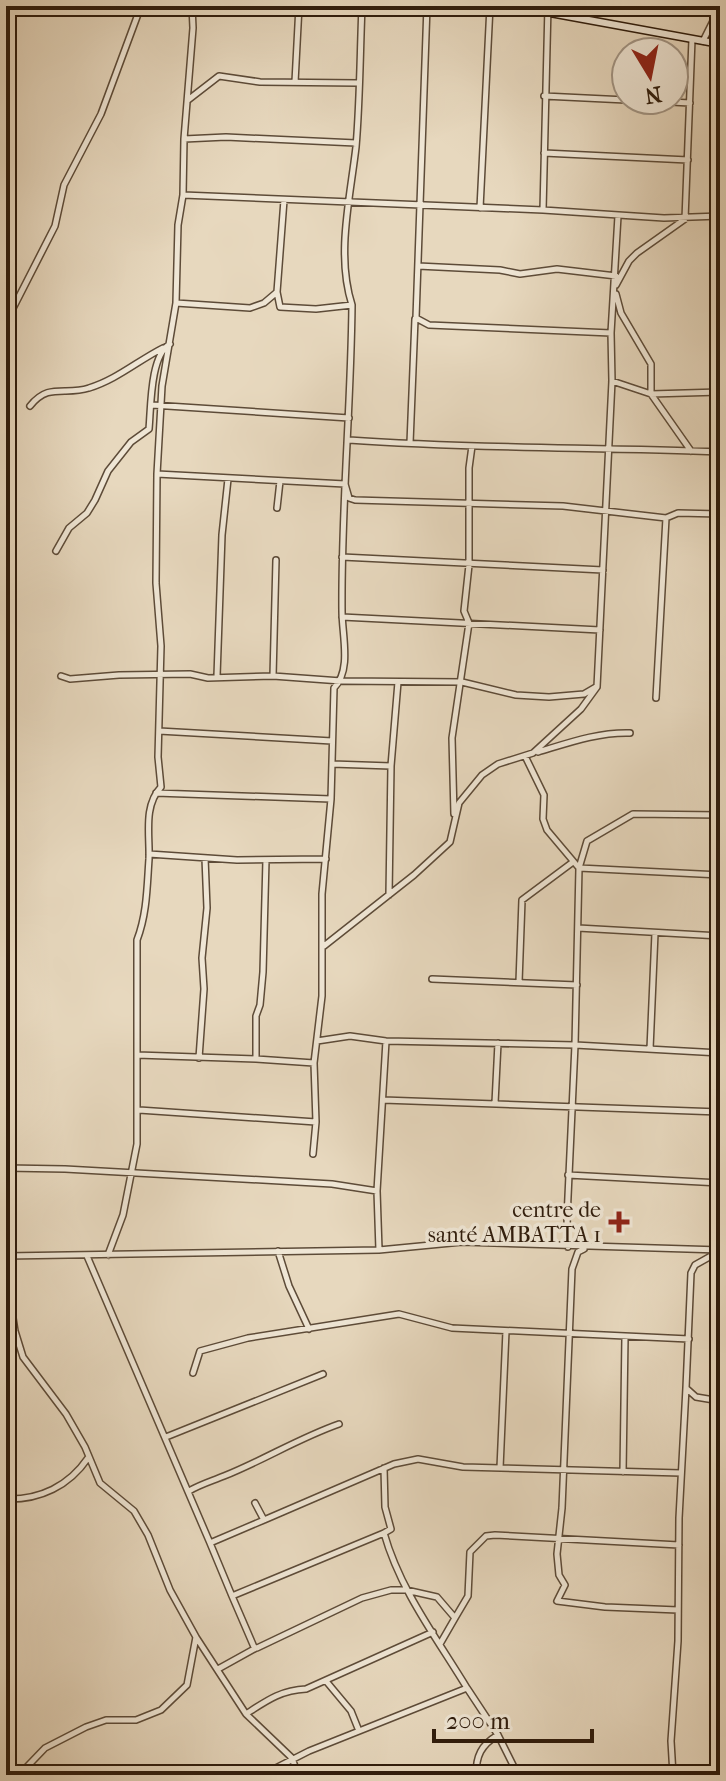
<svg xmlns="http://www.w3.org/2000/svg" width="726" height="1781" viewBox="0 0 726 1781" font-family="'IM FELL French Canon',serif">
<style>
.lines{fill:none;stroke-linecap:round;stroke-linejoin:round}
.street-casing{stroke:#5d4b38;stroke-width:8}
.secondary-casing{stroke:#2f1c0c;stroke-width:9}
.street{stroke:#efe6d5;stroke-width:5}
.secondary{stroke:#efe6d5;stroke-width:6}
.poi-dot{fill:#8f2418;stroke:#efe6d5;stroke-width:3}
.labels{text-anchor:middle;stroke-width:7;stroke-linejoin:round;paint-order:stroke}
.poi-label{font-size:22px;fill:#2f1c0c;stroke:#efe6d5;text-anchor:end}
</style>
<rect width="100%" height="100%" fill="#e7d8be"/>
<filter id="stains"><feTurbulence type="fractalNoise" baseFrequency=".0025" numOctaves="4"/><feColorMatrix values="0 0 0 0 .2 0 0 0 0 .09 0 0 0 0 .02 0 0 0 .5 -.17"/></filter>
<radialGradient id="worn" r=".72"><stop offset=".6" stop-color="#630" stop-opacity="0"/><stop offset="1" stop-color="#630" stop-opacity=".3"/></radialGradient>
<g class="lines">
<g class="street-casing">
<path id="street" d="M427 6 416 318 429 325 611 333
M703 41 720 7
M295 82 299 6
M544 96 626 100
M188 100 219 76 260 82 358 83
M634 100 690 103
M184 139 226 137 356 143
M544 153 688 160
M183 195 543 210 664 218 720 216
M480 208 490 6
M543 210 548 6
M418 266 500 270 520 274 557 269 616 276
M616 285 629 261 637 253 685 219 692 39
M277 292 284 200
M616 294 621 313 651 364V394L691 451
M176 303 250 308 264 303 277 292 280 307 316 309 352 305
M6 322 55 226 64 185 101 114 141 6
M612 381 651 394 720 392
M152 405 349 418
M30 406C49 382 65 396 89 388 116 380 139 360 163 348
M349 440C472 449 596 447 720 452
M410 443 415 319
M157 474 345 484 349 498 355 500 563 506 666 518 678 513 720 514
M277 508 280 481
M718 513 720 415
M56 551 69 528 87 513 95 500 108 471 131 442 149 429C151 408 150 355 170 344
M342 557 603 570
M342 617 600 630
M61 676 70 679 119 675 190 674 208 678 273 676 341 681 462 682 516 695 549 697 584 694 596 687
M217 676 222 535 228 479
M273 676 276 560
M656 698 666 518
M159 731 332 741
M538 752C568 743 598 732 630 733
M525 756 544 795 543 819 547 830 579 868 720 875
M332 764 391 766
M156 793 331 799
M454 814 452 738 469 623 464 611 469 565V468L472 446
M149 854 237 860 326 859
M389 895 391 766 398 682
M578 928 720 936
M324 946 414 875 450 842 459 803 482 775 498 764 533 753 581 709 597 687 612 381 611 333 618 216
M432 979 577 985
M519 982 522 900 573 862
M317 1041 350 1036 386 1041 575 1045 720 1053
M650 1049 655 933
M137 1055 256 1059V1016L260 1005 263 972 266 860
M199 1058 204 989 202 958 207 908 205 858
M256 1059 314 1063
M383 1100 720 1112
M495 1103 498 1043
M139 1110 316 1122
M313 1154 316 1122 314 1063 322 996V894L331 799 334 688C352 670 342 635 342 611 341 509 351 408 352 305 336 255 350 199 356 147 360 101 360 53 362 6
M6 1168 65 1169 332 1184 377 1191
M568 1175 720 1183
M568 1247 567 1218 575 1045 579 868 587 841 633 814 720 815
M584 1249 578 1252 572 1269 562 1508 557 1554 559 1575 565 1585 557 1601 605 1607 678 1610
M379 1250 377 1191 386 1041
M278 1251 289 1286 309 1329
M720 1251 695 1265 691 1273 686 1388 696 1397 720 1401
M108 1255 123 1215 137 1144V940C147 914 147 887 149 859 150 836 143 806 161 787L158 757 161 646 156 583 157 474 162 386 176 303 178 225 183 195 184 139 193 28 192 6
M6 1256 379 1250 462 1242 720 1250
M87 1256 210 1543
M6 1273 15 1331 23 1357 66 1414 85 1447 100 1483 134 1511 148 1535 170 1590 196 1637 187 1685 161 1710 136 1720H106L86 1727 45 1748 19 1775
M193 1373 200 1351 248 1338 399 1314 452 1328 689 1339
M166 1437 323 1374
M500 1468 506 1331
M623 1472 625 1337
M189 1491C201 1484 212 1481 224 1476 264 1460 299 1438 339 1424
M6 1499C40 1500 69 1486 88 1458
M255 1503 264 1520 394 1464 418 1459 463 1467 681 1473
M384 1533 391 1529 385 1507 384 1468
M232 1596 210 1543 264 1520
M196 1637 246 1714 292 1758 298 1775
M440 1644 455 1618
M218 1669 256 1648
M326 1681 351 1711 359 1731
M467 1688 498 1735C481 1745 476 1756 476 1775
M246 1714C266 1701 281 1690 306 1689L433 1632
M498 1735 518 1775
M262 1775 309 1751 467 1688C436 1637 400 1590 384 1533L232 1596 254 1647 257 1648 362 1598 391 1590H406L437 1597 455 1618 468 1596 470 1552 486 1536 495 1535 679 1545
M673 1775 671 1741 678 1641 679 1518 686 1388
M713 1775 720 1770"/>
</g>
<g class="secondary-casing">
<path id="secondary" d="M512 6 720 44"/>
</g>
<use href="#street" class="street"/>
<use href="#secondary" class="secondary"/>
</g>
<path class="poi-dot" d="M615 1210h8v8h8v8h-8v8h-8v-8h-8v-8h8z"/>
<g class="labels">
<g class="poi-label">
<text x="601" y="1217">centre de<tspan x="601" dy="25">santé AMBATTA 1</tspan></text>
</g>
</g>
<rect width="726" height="1781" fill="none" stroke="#e7d8be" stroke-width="32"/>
<rect x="8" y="8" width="710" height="1765" fill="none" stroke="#2f1c0c" stroke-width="4"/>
<rect x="16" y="16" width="694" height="1749" fill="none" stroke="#2f1c0c" stroke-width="2"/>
<g transform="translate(650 76) rotate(170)"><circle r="38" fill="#efe6d5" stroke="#a29585" stroke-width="2"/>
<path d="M0-6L14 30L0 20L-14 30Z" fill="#8f2418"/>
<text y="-12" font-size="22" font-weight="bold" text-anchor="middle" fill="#2f1c0c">N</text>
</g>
<path d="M434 1729v12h158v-12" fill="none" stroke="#2f1c0c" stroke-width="4"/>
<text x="446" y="1729" font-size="24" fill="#2f1c0c" stroke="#efe6d5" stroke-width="6" paint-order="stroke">200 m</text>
<rect width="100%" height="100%" filter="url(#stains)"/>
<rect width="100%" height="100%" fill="url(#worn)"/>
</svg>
